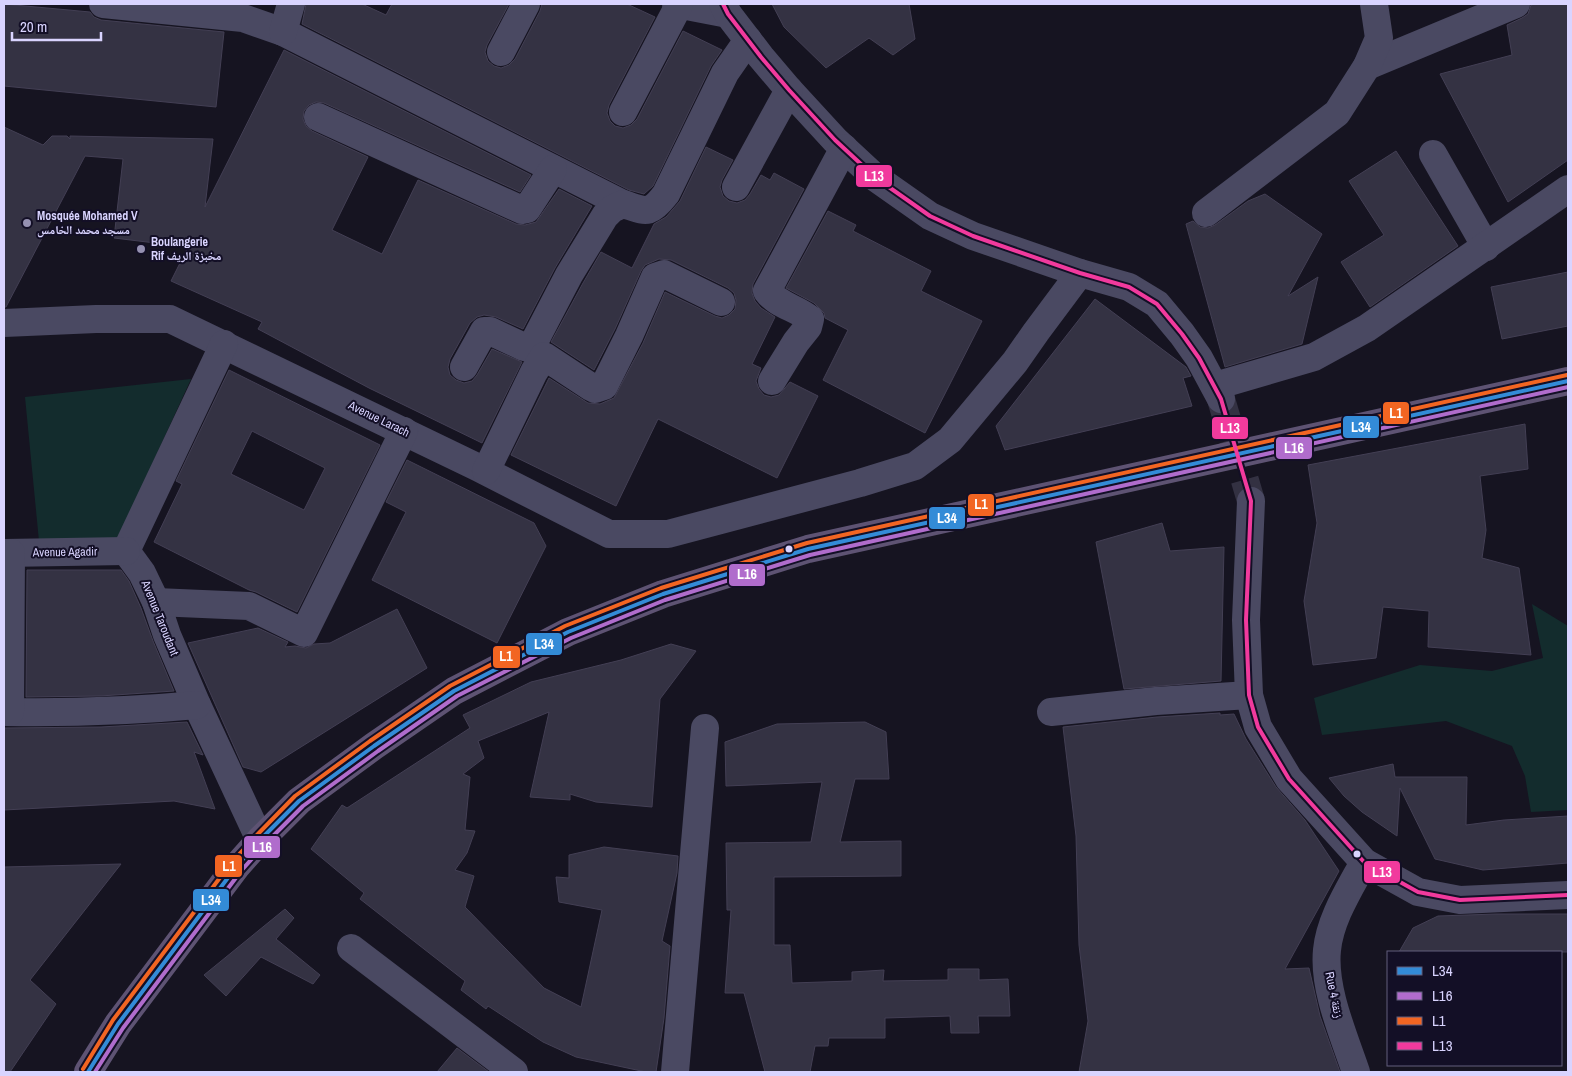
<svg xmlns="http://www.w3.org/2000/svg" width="1572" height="1076" viewBox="0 0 1572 1076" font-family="'Archivo Narrow','Noto Naskh Arabic',sans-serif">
<rect width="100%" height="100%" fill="#161421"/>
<g fill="#132c2d">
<polygon points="191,379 117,541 39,541 25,397"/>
<polygon points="1532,604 1568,626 1568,810 1531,812 1525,776 1512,746 1446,721 1322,735 1314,698 1420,665 1492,671 1543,658"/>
</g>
<g fill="#343243" stroke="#433f54" fill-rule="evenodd">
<polygon points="4,4 90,12 94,17 101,20 224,32 216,107 4,86"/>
<polygon points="306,4 362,4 386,15 392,4 509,4 487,45 485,52 488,61 494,66 501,68 509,65 515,59 540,11 542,4 627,4 655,17 609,105 607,113 610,121 615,126 623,128 631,125 637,119 683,31 722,50 711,66 653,186 644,194 629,190 302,24"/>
<polygon points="772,4 909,4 915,39 893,55 869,38 826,68 784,27"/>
<polygon points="1535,4 1568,4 1568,160 1508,202 1440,74 1512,55 1507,25 1522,18 1528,14 1531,5"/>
<polygon points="284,50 531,175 520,192 324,103 316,102 309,105 304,111 303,119 306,126 312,131 368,157 332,230 382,254 418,180 516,224 525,225 536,222 559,189 592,206 555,268 523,329 496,317 484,315 477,317 470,323 450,359 448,367 450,375 456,380 464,383 472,381 477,375 492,349 522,362 482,443 369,388 258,329 262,322 171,281 188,247 114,238 123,159 85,156 6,307 4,307 4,127 43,145 52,136 67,136 70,139 70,136 213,139 205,207"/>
<polygon points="706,147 733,160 722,180 720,187 723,196 729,201 737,203 745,200 750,194 761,175 770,180 774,173 804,189 753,284 752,293 755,301 761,308 775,317 752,364 761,368 756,381 759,389 764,395 771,397 779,395 790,382 818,396 777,478 658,419 616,506 511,455 549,378 588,403 600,404 614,398 643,343 665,292 715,316 722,318 729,315 735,309 736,300 734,293 728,288 671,260 659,259 645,265 641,271 615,329 594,370 551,342 583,283 601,252 632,268 654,224 666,217 680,201"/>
<polygon points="1396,151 1458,246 1370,307 1341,262 1384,235 1349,181"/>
<polygon points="1265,194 1322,234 1288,296 1318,277 1302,344 1225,367 1186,224 1193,221 1200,227 1208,228 1215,225 1248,201"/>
<polygon points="828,211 856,225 853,231 931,271 921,291 982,321 925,433 823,380 848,330 825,318 824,313 814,303 786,288"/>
<polygon points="1568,272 1568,326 1502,339 1491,287"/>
<polygon points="1095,299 1186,367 1191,376 1183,378 1192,406 1005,450 996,426"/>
<path d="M229,370l151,75 -83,167 -41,-20 -7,-2 -95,-48 28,-58 -6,-3zM252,431l73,37 -21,42 -73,-36z"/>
<polygon points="1525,424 1528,469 1480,476 1486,530 1482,558 1519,568 1531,655 1428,647 1429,611 1383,607 1376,658 1313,665 1304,601 1317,523 1308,465"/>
<polygon points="407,460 534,523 546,546 497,643 372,580 406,512 386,502"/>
<polygon points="1162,523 1170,551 1224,547 1221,681 1124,689 1096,542"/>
<polygon points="27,570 121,570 129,581 141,608 153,641 174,691 100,696 26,697"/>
<polygon points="397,609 427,668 261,772 243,767 188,643 258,628 288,642 285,647 295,646 306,648 314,644 330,643"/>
<polygon points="671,644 696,651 660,699 652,807 596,802 570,794 570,800 530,797 549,712 478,741 484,758 463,774 470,777 465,830 475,831 467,853 455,870 474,876 465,907 544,988 581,1007 602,910 559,902 556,877 569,878 569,855 604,847 678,856 677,873 662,941 670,946 664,1018 656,1072 646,1072 576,1057 543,1042 488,1006 486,1009 461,990 465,981 360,899 364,893 311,849 342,805 347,808 470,728 463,715 531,682 621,660"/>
<polygon points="1220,713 1220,715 1234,714 1246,739 1276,787 1305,820 1339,871 1285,969 1309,968 1320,1016 1340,1072 1079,1072 1088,1021 1079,945 1076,836 1063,727 1157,717"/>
<polygon points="187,722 203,755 194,752 215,809 174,801 4,810 4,728 101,727"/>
<polygon points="865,722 886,732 889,779 855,779 840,842 901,841 901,876 774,877 774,945 790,945 792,983 852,981 852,972 884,970 883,981 948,980 948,969 979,969 979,980 1008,979 1010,1016 978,1016 979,1033 951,1033 950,1016 885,1018 885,1038 829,1038 828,1046 815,1046 810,1072 765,1072 744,993 725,993 731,910 727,910 726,843 811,842 822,782 726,786 725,742 777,724"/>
<polygon points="1393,764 1395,777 1467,777 1466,825 1504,820 1568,816 1568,863 1483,870 1435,859 1400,788 1397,836 1362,812 1344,796 1329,778"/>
<polygon points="121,864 30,980 56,1004 10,1072 4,1072 4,867"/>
<polygon points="285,909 294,918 276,939 320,975 313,984 261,957 226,996 204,975"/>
<polygon points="1496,914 1568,914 1568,952 1399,952 1413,928 1438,916"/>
<polygon points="457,1048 489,1072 437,1072"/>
</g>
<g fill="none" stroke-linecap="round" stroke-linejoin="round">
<polyline stroke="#333142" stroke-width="28" stroke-dasharray="28 14" stroke-linecap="butt" points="1221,399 1251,501"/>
<g stroke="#4a4962" stroke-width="28">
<polyline points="103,4 243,18 283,32 623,204"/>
<polyline points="676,4 728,14"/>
<polyline points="723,4 728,14 761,57 789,90 835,140 876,178 930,216 973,236 1080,273 1129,287 1157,304 1182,334 1199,358 1221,399"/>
<polyline points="283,32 291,4"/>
<polyline points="501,52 526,4"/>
<polyline points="1367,66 1516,4"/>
<polyline points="623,112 679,5"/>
<polyline points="318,117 522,210 527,209 553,169"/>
<polyline points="1433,154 1486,247"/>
<polyline points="736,187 789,90"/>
<polyline points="1206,213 1337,113 1367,66 1379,38 1374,4"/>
<polyline points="4,323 96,319 170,319 477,467 609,534 668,534 860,483 915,466 950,440 1015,362 1036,332 1080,273"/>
<polyline points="224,344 126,551 142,573 156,602 167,635 197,705 260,840"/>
<path d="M464,367l20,-36h6l34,16 4,1 4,-2 37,-71 36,-59 7,-7 11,-5c23,7 26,12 43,-10l59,-121 23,-33"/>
<path d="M772,381l24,-39 12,-15 2,-8c-13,-11 -33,-14 -43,-28l77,-143"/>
<polyline points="1215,386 1314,357 1367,328 1568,189"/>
<polyline points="486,471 534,372 544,356 591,387 595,389 604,386 629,336 655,277 664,274 721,302"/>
<polyline points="1251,501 1246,620 1249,695 1258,727 1289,779 1364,862 1418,892 1460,900 1568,895"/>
<polyline points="4,553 126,551"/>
<polyline points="156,602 249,606 304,633 404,431"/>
<path d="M4,712c64,1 129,-1 193,-7"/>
<polyline points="10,712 11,553"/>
<polyline points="1051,712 1156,701 1249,695"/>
<polyline points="351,948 514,1072"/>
<polyline points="675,1072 705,728"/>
<path d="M1356,1072c-12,-36 -33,-83 -29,-122 3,-31 22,-60 37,-88"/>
</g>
<polyline stroke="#5e5373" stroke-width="28" points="88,1072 118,1024 236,867 260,840 299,801 374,746 454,691 568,632 663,594 808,549 1568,381"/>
<g stroke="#130f26" stroke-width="8">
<polyline id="bus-1" points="88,1072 118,1024 236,867 260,840 299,801 374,746 454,691 568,632 663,594 808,549 1568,381"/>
</g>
<g stroke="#130f26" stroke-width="8">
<polyline id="bus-2" points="95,1072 123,1028 241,871 265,844 303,806 378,751 457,696 571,638 665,600 810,555 1568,387"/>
</g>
<g stroke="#130f26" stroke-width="8">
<polyline id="bus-3" points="83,1069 113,1020 231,863 256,836 295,796 370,741 450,686 565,626 661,588 807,543 1567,375"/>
</g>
<g stroke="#130f26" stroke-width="8">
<polyline id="bus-4" points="723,4 728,14 761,57 789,90 835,140 876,178 930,216 973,236 1080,273 1129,287 1157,304 1182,334 1199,358 1221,399 1251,501 1246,620 1249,695 1258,727 1289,779 1364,862 1418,892 1460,900 1568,895"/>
</g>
<use href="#bus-1" stroke="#338bd7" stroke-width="4"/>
<use href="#bus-2" stroke="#b06ccc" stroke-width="4"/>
<use href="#bus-3" stroke="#f26522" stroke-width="4"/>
<use href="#bus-4" stroke="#f13a9d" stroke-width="4"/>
</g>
<g fill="#9591b1" stroke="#130f26" stroke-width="2">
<circle cx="27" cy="223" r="5"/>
<circle cx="141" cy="249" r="5"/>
</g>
<g fill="#d9d4ff" stroke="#130f26" stroke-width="2">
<circle cx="789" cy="549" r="4.5"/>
<circle cx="1357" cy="854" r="4.5"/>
</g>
<g text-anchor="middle" stroke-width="4" stroke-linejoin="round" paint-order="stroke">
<g font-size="12" font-weight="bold" fill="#d9d4ff" stroke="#130f26" text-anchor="start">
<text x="37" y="220">Mosquée Mohamed V<tspan x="37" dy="14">مسجد محمد الخامس</tspan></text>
<text x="151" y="246">Boulangerie<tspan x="151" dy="14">Rif مخبزة الريف</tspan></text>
</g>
<g font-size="12" fill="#d9d4ff" stroke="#130f26">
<text transform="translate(379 419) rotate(26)" y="4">Avenue Larach</text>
<text transform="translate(65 552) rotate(-1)" y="4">Avenue Agadir</text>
<text transform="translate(160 618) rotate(68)" y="4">Avenue Taroudant</text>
<text transform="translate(1334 995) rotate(78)" y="4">Rue 4 زنقة</text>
</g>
</g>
<g stroke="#130f26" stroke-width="2">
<rect x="855" y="164" width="38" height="24" rx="5" fill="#f13a9d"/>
<rect x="1382" y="401" width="28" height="24" rx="5" fill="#f26522"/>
<rect x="1342" y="415" width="38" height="24" rx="5" fill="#338bd7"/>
<rect x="1211" y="416" width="38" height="24" rx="5" fill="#f13a9d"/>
<rect x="1275" y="436" width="38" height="24" rx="5" fill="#b06ccc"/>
<rect x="967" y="493" width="28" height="24" rx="5" fill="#f26522"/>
<rect x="928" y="506" width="38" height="24" rx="5" fill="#338bd7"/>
<rect x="728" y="563" width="38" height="24" rx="5" fill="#b06ccc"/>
<rect x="525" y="632" width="38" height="24" rx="5" fill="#338bd7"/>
<rect x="492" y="645" width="29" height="24" rx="5" fill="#f26522"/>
<rect x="243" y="835" width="38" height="24" rx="5" fill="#b06ccc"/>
<rect x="214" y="854" width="29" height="24" rx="5" fill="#f26522"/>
<rect x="1363" y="860" width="38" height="24" rx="5" fill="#f13a9d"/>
<rect x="192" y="888" width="38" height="24" rx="5" fill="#338bd7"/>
</g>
<g font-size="14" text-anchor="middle" font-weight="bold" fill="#fff">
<text x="874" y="181">L13</text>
<text x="1396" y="418">L1</text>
<text x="1361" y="432">L34</text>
<text x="1230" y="433">L13</text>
<text x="1294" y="453">L16</text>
<text x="981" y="509">L1</text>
<text x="947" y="523">L34</text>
<text x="747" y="579">L16</text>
<text x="544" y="649">L34</text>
<text x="506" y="661">L1</text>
<text x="262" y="852">L16</text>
<text x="229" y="871">L1</text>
<text x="1382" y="877">L13</text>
<text x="211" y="905">L34</text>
</g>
<rect width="1572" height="1076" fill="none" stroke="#d9d4ff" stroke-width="10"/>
<rect x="1387" y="951" width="175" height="115" fill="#130f26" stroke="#625e7d"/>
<rect x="1397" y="967" width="25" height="8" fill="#338bd7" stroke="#625e7d"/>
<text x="1432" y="976" font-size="15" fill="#d9d4ff">L34</text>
<rect x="1397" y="992" width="25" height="8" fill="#b06ccc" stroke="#625e7d"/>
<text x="1432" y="1001" font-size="15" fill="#d9d4ff">L16</text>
<rect x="1397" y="1017" width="25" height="8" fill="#f26522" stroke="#625e7d"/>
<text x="1432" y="1026" font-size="15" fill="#d9d4ff">L1</text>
<rect x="1397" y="1042" width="25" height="8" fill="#f13a9d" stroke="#625e7d"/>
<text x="1432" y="1051" font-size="15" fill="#d9d4ff">L13</text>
<path d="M12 32v8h89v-8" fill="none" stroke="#d9d4ff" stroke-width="2.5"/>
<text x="20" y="32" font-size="15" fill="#d9d4ff" stroke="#130f26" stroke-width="4" paint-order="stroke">20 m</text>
</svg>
